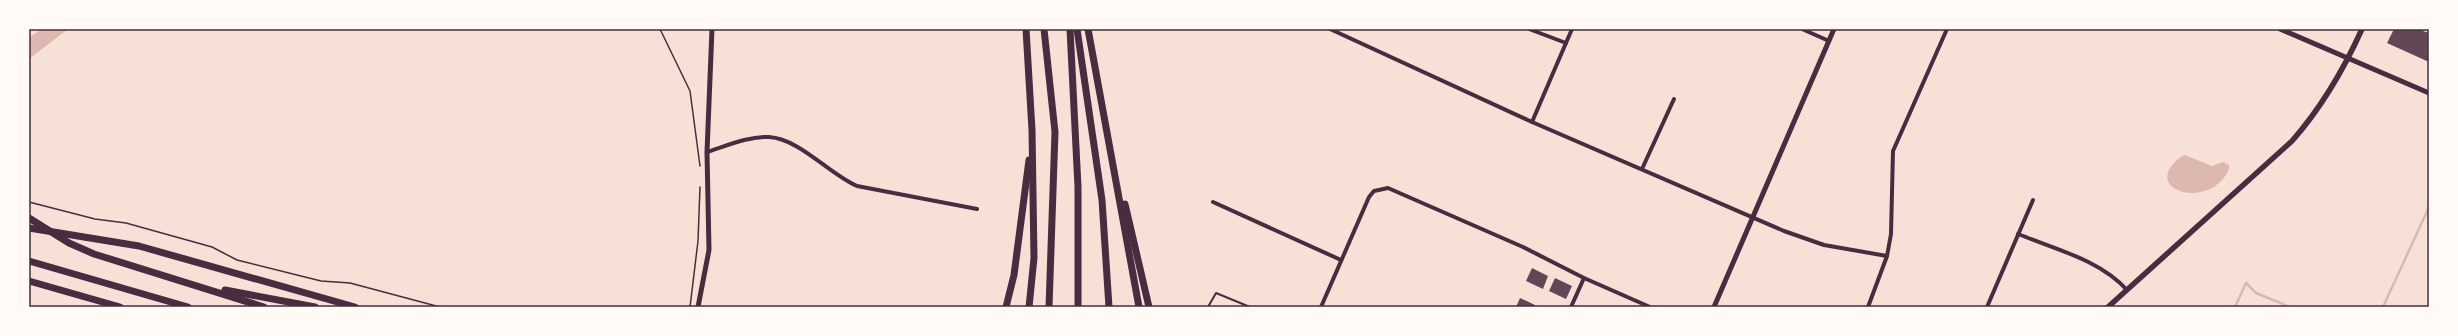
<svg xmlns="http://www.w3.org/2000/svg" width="2458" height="336" viewBox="0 0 2458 336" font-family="'PT Sans',sans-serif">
<rect width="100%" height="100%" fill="#f7e1d7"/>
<g fill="#dcb8b0">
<polygon points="43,29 68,29 29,59 29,37"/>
<path d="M2185,155l27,11 11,-4 6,3v4c-17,40 -81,24 -56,-5 4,-4 6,-7 12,-9z"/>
</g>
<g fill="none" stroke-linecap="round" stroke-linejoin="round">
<g stroke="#dcb8b0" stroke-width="2.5">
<polyline points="2235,307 2246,283 2256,293 2290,307"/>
<polyline points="2383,307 2429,207"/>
</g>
</g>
<g fill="#644757">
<polygon points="2394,29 2424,29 2423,31 2429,33 2429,62 2387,43"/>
<polygon points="1532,268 1548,276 1543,289 1526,281"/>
<polygon points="1555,278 1572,286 1566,299 1549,291"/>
<polygon points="1520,298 1535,305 1534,307 1516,307"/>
</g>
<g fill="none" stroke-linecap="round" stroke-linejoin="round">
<g stroke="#4a2c40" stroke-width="1.5">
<polyline points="660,29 690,91 700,166"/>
<polyline points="29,202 95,219 126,223 212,247 237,260 321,281 350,283 440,307"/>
<polyline points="690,307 698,241 700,187"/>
</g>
<polyline stroke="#4a2c40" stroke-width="2" points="1208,307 1216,293 1250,307"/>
<g stroke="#4a2c40" stroke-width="4">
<polyline points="1330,29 1532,122 1784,231 1824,245 1887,256"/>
<polyline points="1529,29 1566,43"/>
<polyline points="1802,29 1829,41"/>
<polyline points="1532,122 1572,29"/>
<path d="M707,152c19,-6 42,-16 62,-15 31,2 60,37 88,49l120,23"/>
<polyline points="1642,169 1674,99"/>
<polyline points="1213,202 1341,260"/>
<path d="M2018,234c37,15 82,26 109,56"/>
<polyline points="1321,307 1369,197 1374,191 1388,188 1523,247 1584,278 1650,307"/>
<polyline points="1571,307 1584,278"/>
<polyline points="1868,307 1887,256 1891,234 1893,151 1947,29"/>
<polyline points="1987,307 2033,200"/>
</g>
<g stroke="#4a2c40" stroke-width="5">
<polyline points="2280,29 2429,93"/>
<polyline points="698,307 709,250 707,152 712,29"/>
<polyline points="1714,307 1834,29"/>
</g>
<path stroke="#4a2c40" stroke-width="5.5" d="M2108,307l184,-166c30,-34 51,-70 70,-112"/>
<g stroke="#4a2c40" stroke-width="7">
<polyline points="1026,29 1032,130 1034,258 1029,307"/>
<polyline points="1044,29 1055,132 1049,307"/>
<polyline points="1070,29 1078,187 1078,307"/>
<polyline points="1077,29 1102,200 1109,307"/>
<polyline points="1088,29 1139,307"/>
<polyline points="1125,204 1149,307"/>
<polyline points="29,218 69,243 94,254 264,307"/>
<polyline points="29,228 139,246 355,307"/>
<polyline points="29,261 188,307"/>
<polyline points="29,281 120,307"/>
<polyline points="225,290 315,307"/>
<polyline points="1006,307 1014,275 1029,160"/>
</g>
</g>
<rect width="2458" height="336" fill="none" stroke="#fffaf5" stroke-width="60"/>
<rect x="30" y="30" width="2398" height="276" fill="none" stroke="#4a2c40" stroke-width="1.5"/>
</svg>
